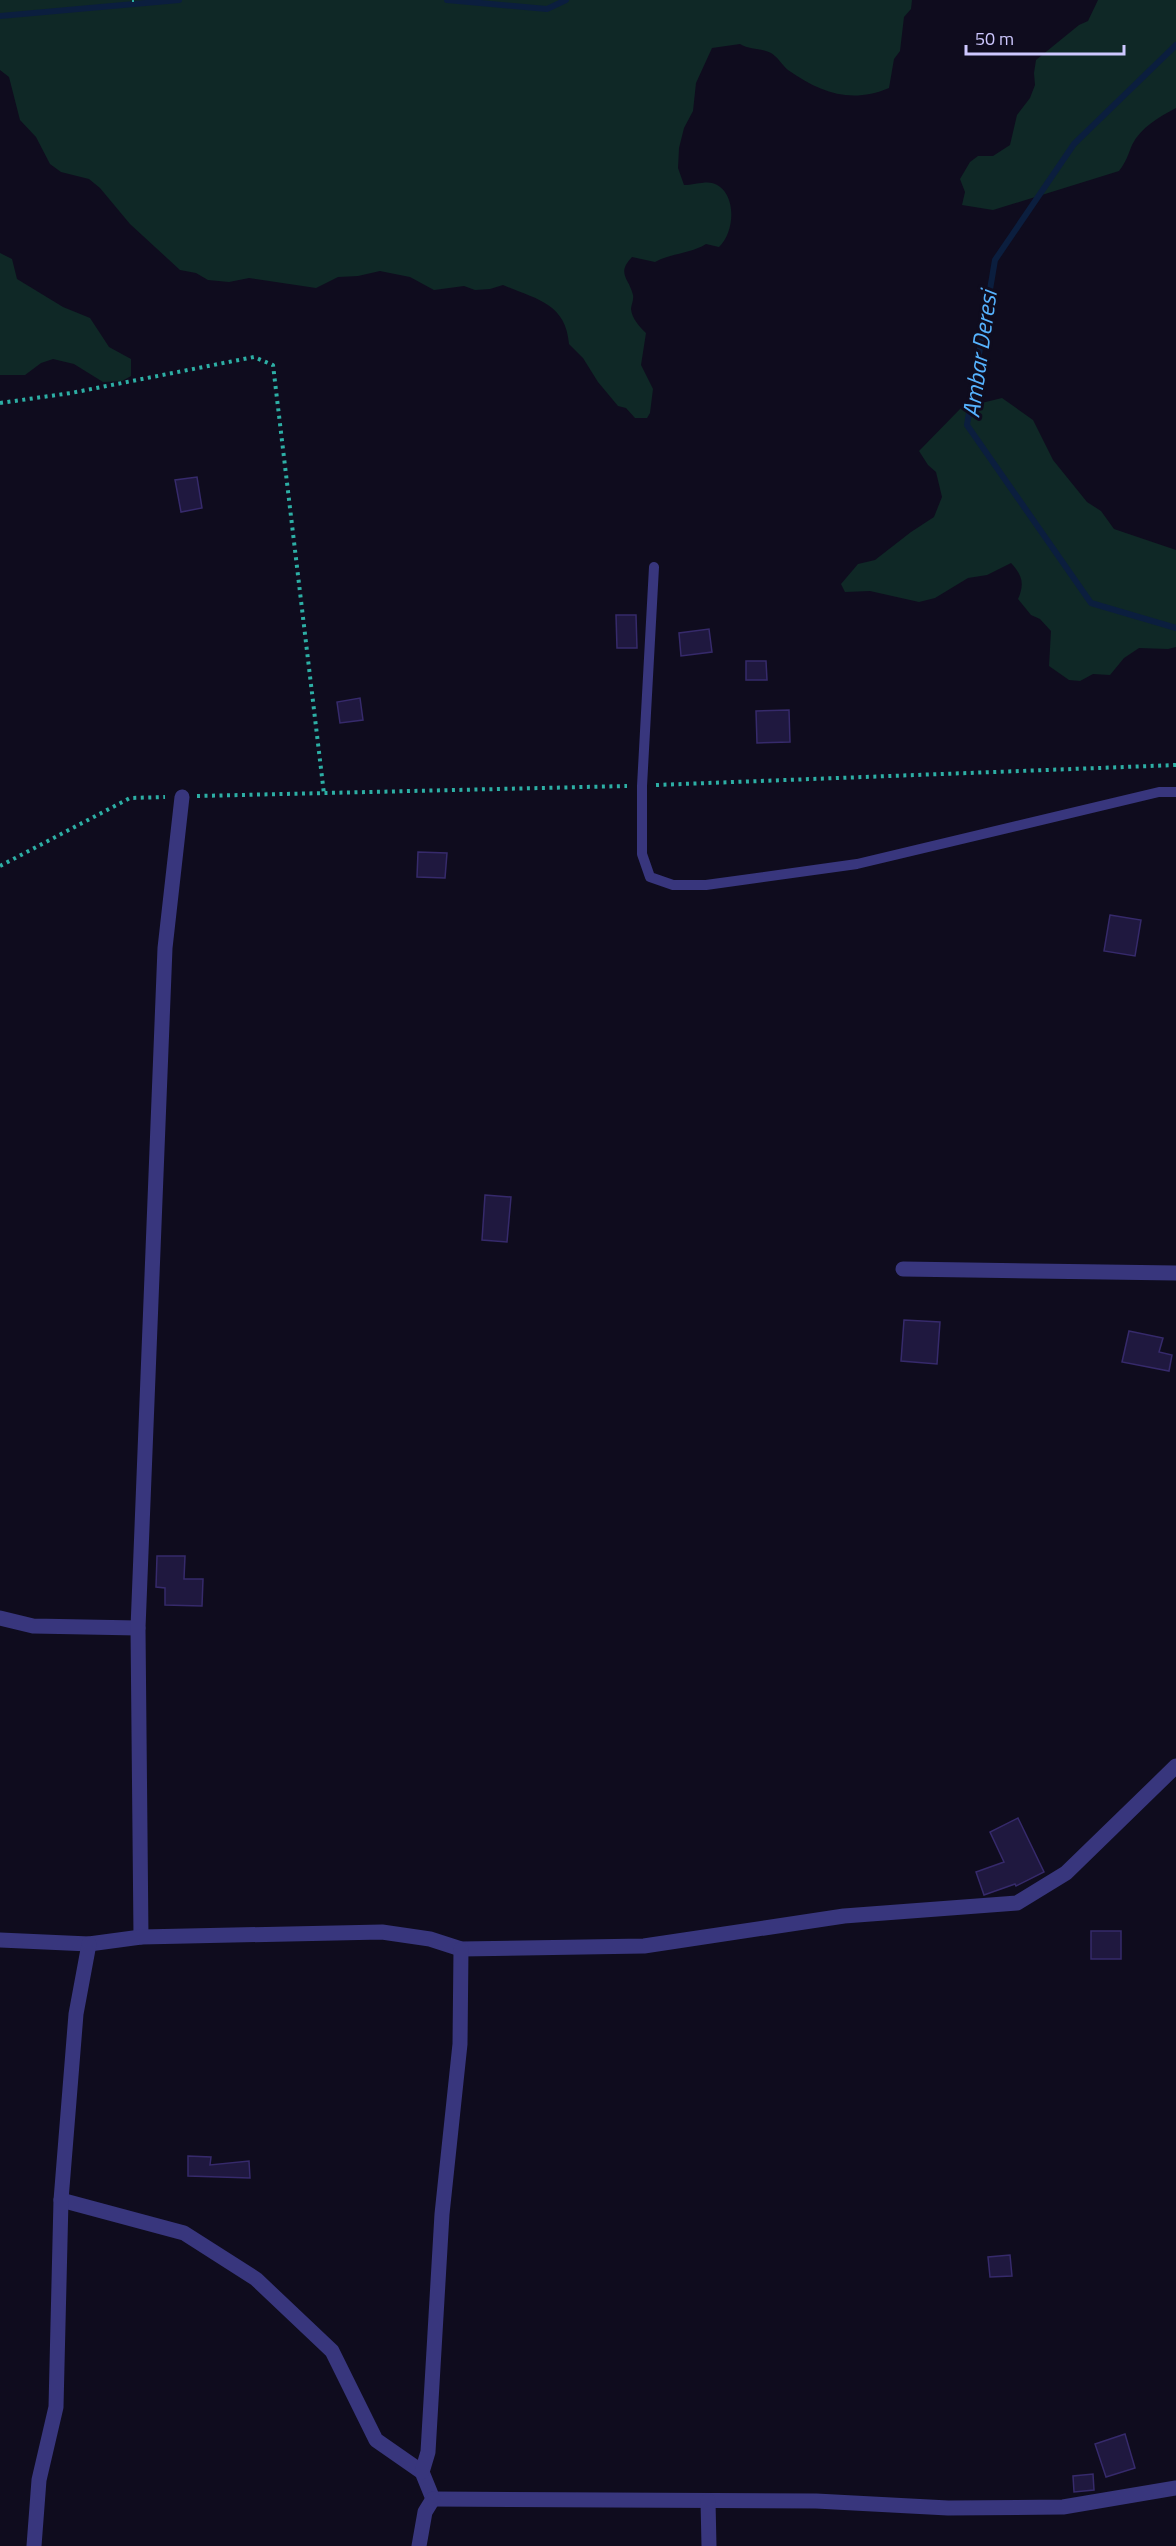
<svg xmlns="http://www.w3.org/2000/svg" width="1176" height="2546" viewBox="0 0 1176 2546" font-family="'Titillium Web',sans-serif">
<rect width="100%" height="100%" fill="#0f0c1e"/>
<g fill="#0f2826">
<path d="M0,0h912l-1,9 -7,8 -4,34 -6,8 -5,29c-38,16 -68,5 -101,-18 -6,-5 -10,-13 -17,-17 -9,-5 -21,-3 -31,-9l-28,4 -16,35 -3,28 -9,17 -5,20 -1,20 6,17c8,0 22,-4 28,-2 25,7 24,48 7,64l-13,-3c-16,10 -35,9 -51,18l-23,-5c-16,17 -3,21 1,38 1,5 -2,10 -2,14 1,10 9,18 15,24l-5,32 12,24 -3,24 -3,5h-12l-9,-10 -8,-2 -20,-24 -15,-24 -14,-14c-3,-41 -34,-45 -66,-59l-13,4 -15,1 -11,-4 -30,4 -24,-13 -30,-6 -22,5 -20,1 -22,11 -67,-10 -20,4 -21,-2 -12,-7 -16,-3 -50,-46 -30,-36 -11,-9 -28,-7 -11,-8 -14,-27 -16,-17 -11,-43 -9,-7z"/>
<path d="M1098,0h78v108c-17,9 -35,19 -44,37 -4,10 -6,17 -13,26l-126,39 -31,-5 3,-13 -5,-13 10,-17 8,-6h15l17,-11 7,-30 13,-17 5,-13 -1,-12 2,-13 43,-35 9,-4z"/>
<polygon points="0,253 12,259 17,279 63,307 90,318 109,347 131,359 131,376 122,381 103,382 74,364 53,359 41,363 25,375 0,375"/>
<path d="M1002,398l31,22 20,40 34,42 14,9 13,18 62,21v97l-8,2 -29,-1 -15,10 -14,17 -17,-1 -13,7 -11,-1 -20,-14 2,-35 -11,-12 -9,-4 -13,-16c7,-16 4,-24 -7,-36l-24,12 -19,3 -33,20 -16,4 -49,-11 -25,1 -4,-8 17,-20 17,-4 36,-28 23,-15 8,-20 -6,-25 -8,-7 -9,-14 42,-43z"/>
</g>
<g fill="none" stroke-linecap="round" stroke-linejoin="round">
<g stroke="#0b1e3e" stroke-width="6">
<polyline points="447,0 547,9 566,0"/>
<polyline points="0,16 179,0"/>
<polyline points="1176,45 1074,144 995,260 967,425 1091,603 1176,628"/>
</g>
</g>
<g fill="#1f183f" stroke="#362a6b" stroke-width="1.5">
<polygon points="197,477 202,508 181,512 175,480"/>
<polygon points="616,615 636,615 637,648 617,648"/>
<polygon points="709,629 712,652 681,656 679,633"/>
<polygon points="746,661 766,661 767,680 746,680"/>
<polygon points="360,698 363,720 340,723 337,702"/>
<polygon points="789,710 790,742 757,743 756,711"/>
<polygon points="418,852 447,853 445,878 417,877"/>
<polygon points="1110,915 1141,920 1135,956 1104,951"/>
<polygon points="485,1195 511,1197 507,1242 482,1240"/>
<polygon points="904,1320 940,1322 937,1364 901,1361"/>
<polygon points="1129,1331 1163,1338 1159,1352 1172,1355 1169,1371 1122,1362"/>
<polygon points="157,1556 185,1556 184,1579 203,1579 202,1606 165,1605 165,1588 156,1587"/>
<polygon points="1018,1818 1044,1872 1016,1886 1015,1884 984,1895 976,1872 1004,1862 990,1832"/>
<rect x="1091" y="1931" width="30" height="28"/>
<polygon points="188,2156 211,2157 210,2165 249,2161 250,2178 188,2176"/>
<polygon points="1010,2255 1012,2276 990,2277 988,2257"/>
<polygon points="1125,2434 1135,2468 1106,2477 1095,2444"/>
<polygon points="1093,2474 1094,2490 1074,2492 1073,2476"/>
</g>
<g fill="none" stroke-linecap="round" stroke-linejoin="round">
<g stroke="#2dafa5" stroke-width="4" stroke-dasharray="3 4.5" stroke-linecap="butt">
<polyline points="132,0 134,0"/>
<polyline points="0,403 71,393 254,357 273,365 324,794"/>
<polyline points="656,785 1176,765"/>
<polyline points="197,796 627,786"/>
<polyline points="0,866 130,798 165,797"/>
</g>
<polyline stroke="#38367d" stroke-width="10" points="654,567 642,786 642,854 650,877 673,885 706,885 857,864 1159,792 1176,792"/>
<g stroke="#38367d" stroke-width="15">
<polyline points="903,1269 1176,1273"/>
<polyline points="0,1618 33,1626 138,1628"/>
<polyline points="141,1937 138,1628 165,948 182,797"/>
<polyline points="0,1940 89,1944 141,1937 382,1932 430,1939 461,1949 644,1946 844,1916 1017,1903 1066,1873 1176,1766"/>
<polyline points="61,2200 184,2233 256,2279 332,2351 376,2440 422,2472 433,2499"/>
<polyline points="422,2472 428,2452 442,2214 460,2044 461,1949"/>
<polyline points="433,2499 816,2501 948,2508 1063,2507 1176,2488"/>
<polyline points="708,2501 709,2546"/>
<polyline points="34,2546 39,2480 56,2407 61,2200 76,2014 89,1944"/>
<polyline points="419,2546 425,2512 433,2499"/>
</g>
</g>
<g text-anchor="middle" stroke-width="6" stroke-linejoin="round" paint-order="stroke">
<g font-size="24" font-style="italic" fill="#56b3ff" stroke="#0f0c1e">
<text transform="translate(980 354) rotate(-82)" y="8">Ambar Deresi</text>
</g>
</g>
<path d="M966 45v9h158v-9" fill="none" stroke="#cec8ff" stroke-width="3"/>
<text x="975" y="45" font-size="18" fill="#cec8ff" stroke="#0f0c1e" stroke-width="4.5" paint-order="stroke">50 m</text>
</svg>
